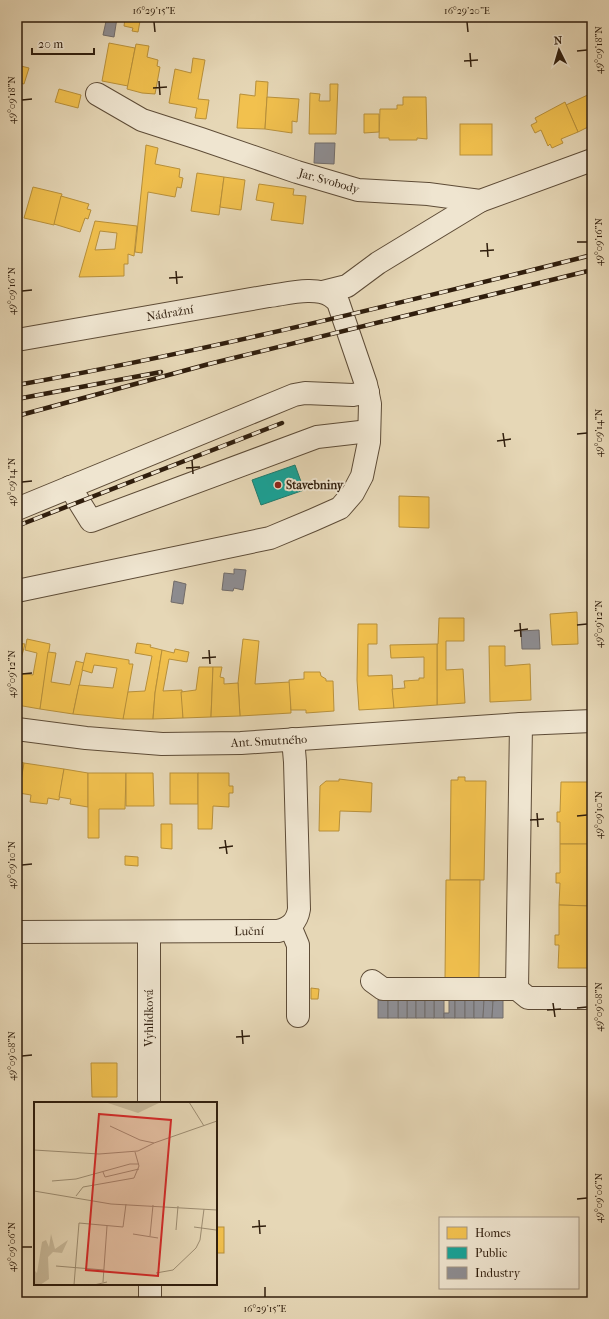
<svg xmlns="http://www.w3.org/2000/svg" width="609" height="1319" viewBox="0 0 609 1319" font-family="'IM FELL French Canon',serif">
<rect width="100%" height="100%" fill="#e6d7b6"/>
<filter id="stains"><feTurbulence type="fractalNoise" baseFrequency=".005" numOctaves="4"/><feColorMatrix values="0 0 0 0 .2 0 0 0 0 .09 0 0 0 0 .02 0 0 0 .5 -.17"/></filter>
<radialGradient id="worn" r=".72"><stop offset=".6" stop-color="#630" stop-opacity="0"/><stop offset="1" stop-color="#630" stop-opacity=".3"/></radialGradient>
<g fill="#f2c14e" stroke="#b8903a" fill-rule="evenodd">
<polygon points="125,19 140,21 138,32 132,31 133,28 124,26"/>
<polygon points="109,43 135,48 128,86 102,81"/>
<polygon points="136,44 149,46 147,57 158,60 157,66 160,67 155,94 142,93 127,89"/>
<polygon points="193,58 205,60 198,99 209,100 206,119 195,118 197,108 169,103 175,69 191,73"/>
<polygon points="17,65 29,68 24,84 17,82"/>
<polygon points="256,81 268,82 265,129 237,128 240,94 255,96"/>
<polygon points="330,84 338,84 336,134 309,134 310,93 320,94 319,101 330,101"/>
<polygon points="59,89 81,95 78,108 55,102"/>
<polygon points="592,93 592,128 590,129 588,127 578,132 566,105"/>
<polygon points="267,97 299,99 297,122 292,121 292,133 265,129"/>
<polygon points="403,97 426,97 427,139 417,138 417,140 389,140 389,138 379,138 380,109 397,109 397,105 403,105"/>
<polygon points="565,102 578,132 561,139 563,143 552,148 550,144 548,146 541,130 535,133 531,125 537,122 535,118"/>
<polygon points="364,114 379,114 379,132 364,133"/>
<rect x="460" y="124" width="32" height="31"/>
<polygon points="146,145 158,148 155,164 180,169 179,177 183,178 181,188 177,187 175,197 148,192 142,253 135,252"/>
<polygon points="197,173 224,177 219,215 191,211"/>
<polygon points="224,177 245,180 241,210 220,207"/>
<polygon points="259,184 294,189 293,195 306,196 303,224 271,220 274,203 256,200"/>
<polygon points="33,187 62,194 54,225 24,218"/>
<polygon points="61,196 89,204 87,209 91,210 88,219 85,218 80,232 54,224"/>
<path d="M95,221l42,5 -3,30 -6,-2v10h-4v12l-45,1zM100,231l17,2 -2,16 -20,1z"/>
<polygon points="399,496 429,497 429,528 399,527"/>
<polygon points="577,612 578,644 552,645 550,614"/>
<polygon points="439,618 464,618 464,641 446,641 446,670 463,669 465,703 437,705 437,644 438,644"/>
<polygon points="358,624 377,624 377,644 368,644 368,676 392,675 394,708 359,710 357,680"/>
<polygon points="27,639 50,644 40,709 17,705 17,682 19,673 33,675 37,653 25,650"/>
<polygon points="243,639 259,641 255,684 290,682 291,713 240,716 238,683"/>
<polygon points="17,643 25,644 21,659 17,658"/>
<polygon points="137,643 151,645 150,647 162,650 155,693 153,719 123,719 127,692 145,691 152,656 135,653"/>
<polygon points="437,644 437,705 394,708 392,689 405,688 404,681 419,680 419,678 424,678 424,657 391,658 390,645"/>
<polygon points="489,646 505,646 505,666 530,664 531,700 490,702"/>
<polygon points="175,649 189,652 187,662 169,659 163,691 182,690 183,718 153,719 155,693 162,650 174,653"/>
<polygon points="48,652 56,653 51,682 70,685 76,661 84,663 73,714 40,709"/>
<polygon points="86,653 129,660 129,664 133,664 123,719 73,714 79,685 113,688 117,668 94,665 92,673 82,670"/>
<polygon points="199,667 213,667 211,717 183,718 181,692 196,690"/>
<polygon points="213,667 222,667 220,677 224,678 224,684 238,683 240,716 211,717"/>
<polygon points="304,672 320,672 321,676 326,679 326,681 333,681 334,711 306,713 306,710 291,710 289,680 304,679"/>
<polygon points="17,761 24,763 19,793 17,793"/>
<polygon points="24,763 64,769 59,800 48,798 47,804 30,802 31,795 19,793"/>
<polygon points="64,769 88,773 88,807 70,804 71,799 59,797"/>
<polygon points="88,773 126,773 125,809 99,809 99,838 88,838"/>
<polygon points="126,773 153,773 154,806 126,806"/>
<rect x="170" y="773" width="28" height="31"/>
<polygon points="198,773 229,773 229,786 233,786 233,793 229,793 229,807 213,806 212,829 198,829"/>
<polygon points="458,777 465,777 465,781 486,781 484,880 450,880 451,780 458,780"/>
<polygon points="339,779 372,783 371,812 340,811 339,831 319,831 320,786 326,781 339,781"/>
<polygon points="561,782 592,782 592,844 560,844 560,822 557,822 557,812 560,812"/>
<polygon points="161,824 172,824 172,849 161,848"/>
<polygon points="560,844 592,844 591,906 559,905 560,883 556,883 556,873 560,873"/>
<polygon points="125,856 138,857 138,866 125,865"/>
<polygon points="446,880 480,880 479,979 445,978"/>
<polygon points="559,905 591,906 592,943 591,943 590,968 558,968 559,945 555,945 555,935 559,935"/>
<polygon points="311,988 319,989 318,999 311,999"/>
<polygon points="91,1063 117,1063 117,1097 92,1097"/>
<rect x="216" y="1227" width="8" height="26"/>
</g>
<polygon fill="#17a398" stroke="#1e7b6e" points="295,465 304,490 261,505 252,480"/>
<g fill="#8d8d92" stroke="#716c6a">
<polygon points="107,17 117,18 114,37 103,35"/>
<polygon points="315,143 335,143 334,164 314,163"/>
<polygon points="234,569 246,570 243,590 234,588 233,591 222,590 224,573 234,574"/>
<polygon points="174,581 186,584 183,604 171,602"/>
<polygon points="539,630 540,649 522,649 521,631"/>
<rect x="407" y="999" width="9" height="19"/>
<polygon points="407,999 407,1018 398,1018 398,1000"/>
<polygon points="416,999 425,1000 425,1018 416,1018"/>
<rect x="434" y="999" width="10" height="19"/>
<polygon points="434,999 434,1018 425,1018 425,1000"/>
<rect x="378" y="1000" width="10" height="18"/>
<rect x="388" y="1000" width="10" height="18"/>
<polygon points="449,1000 455,1000 455,1018 444,1018 444,1013 449,1013"/>
<rect x="455" y="1000" width="10" height="18"/>
<rect x="465" y="1000" width="9" height="18"/>
<polygon points="474,1000 484,1000 483,1018 474,1018"/>
<polygon points="484,1000 493,1001 492,1018 483,1018"/>
<polygon points="503,1000 503,1018 492,1018 493,1001"/>
</g>
<g fill="none" stroke-linecap="round" stroke-linejoin="round">
<g stroke="#5e4c37" stroke-width="24">
<g id="minor">
<polyline points="97,94 142,120 201,139 297,172 358,190 428,194 480,201 592,160"/>
<polyline points="323,292 347,286 378,263 480,201"/>
<path d="M17,340l252,-44c17,-2 47,-10 62,0 3,2 5,4 7,6l28,82 4,20 -1,38 -7,34 -9,17 -13,15 -27,12 -43,18 -253,53"/>
<polyline points="70,487 91,521 317,437 369,431"/>
<polyline points="17,509 294,395 305,393 353,395 368,392"/>
<polyline points="17,729 86,738 162,744 241,743 521,724 592,721"/>
<polyline points="290,926 298,945 298,1016"/>
<path d="M17,932l261,-1c12,-3 19,-9 21,-22l-4,-147 -2,-23"/>
<polyline points="149,932 149,1103"/>
<polyline points="372,981 383,989 517,989 528,998 585,998"/>
<polyline points="517,989 521,724"/>
<polyline points="150,1284 150,1302"/>
</g>
</g>
<use href="#minor" stroke="#efe5d0" stroke-width="22"/>
<g stroke="#301e0d" stroke-width="4.5">
<g id="rail">
<path d="M17,385c194,-35 384,-82 575,-130"/>
<polyline points="17,399 161,372"/>
<polyline points="17,416 209,364 592,270"/>
<polyline points="17,526 282,423"/>
</g>
</g>
<use href="#rail" stroke="#efe5d0" stroke-width="3" stroke-dasharray="9" stroke-linecap="butt"/>
</g>
<path fill="none" stroke="#301e0d" stroke-width="1.5" d="M154,22l1,10M467,22l1,10M577,51l10,-1M470,53l1,14M464,61l14,-1M159,81l1,14M153,88l14,-1M22,100l10,-1M577,242h10M487,243l1,14M480,251l14,-1M176,271l1,13M169,278l14,-1M22,291l10,-1M503,433l2,14M577,434l10,-1M497,441l14,-2M192,460l1,14M186,468l14,-1M22,482l10,-1M520,623l1,14M577,625l10,-1M514,631l14,-2M209,650l1,14M202,658l14,-1M22,674l10,-1M537,813l1,14M577,816l10,-1M530,820l14,-1M225,840l2,14M219,848l14,-2M22,865l10,-1M553,1003l2,14M577,1008l10,-1M547,1010l14,-1M242,1030l1,14M236,1037l14,-1M22,1056l10,-1M577,1199l10,-1M259,1220l1,14M252,1227l14,-1M22,1247h10M265,1287v10"/>
<circle fill="#8f2418" stroke="#efe5d0" stroke-width="1.5" cx="278" cy="485" r="4"/>
<g text-anchor="middle" stroke-width="4" stroke-linejoin="round" paint-order="stroke">
<g font-size="12" fill="#301e0d" stroke="#efe5d0">
<text transform="translate(329 181) rotate(16)" y="4">Jar. Svobody</text>
<text transform="translate(170 313) rotate(-10)" y="4">Nádražní</text>
<text transform="translate(269 741) rotate(-3)" y="4">Ant. Smutného</text>
<text transform="translate(249 931) rotate(-1)" y="4">Luční</text>
<text transform="translate(149 1018) rotate(-90)" y="4">Vyhlídková</text>
</g>
<g font-size="12" font-weight="bold" fill="#301e0d" stroke="#efe5d0" text-anchor="start">
<text x="286" y="489">Stavebniny</text>
</g>
</g>
<g transform="translate(34 1102)">
<rect width="183" height="183" fill="#e6d7b6"/>
<path d="M71,0h56l-23,11zM17,132l4,15 13,-9 -6,13 -9,-1 -5,5 1,22 -9,6h-6v-15l3,3 5,-31 4,-2 3,7z" fill="#c7b899"/>
<path fill="none" stroke="#9d8d72" stroke-width="1" d="M155,0l15,24M76,24l30,14 14,3 63,-22M0,48l65,4 39,-3 16,-8M69,70l2,5 34,-8M18,79l24,-2 54,-15h9M0,89l77,13 106,6M42,94l7,-9 51,-9 5,-12 -4,-14M160,125l22,3M142,128l2,-24M99,132l25,4M116,134l3,-31M22,164l48,4M122,171l17,-3 23,-22 4,-8 4,-31M69,180l4,-56M40,183l5,-62 44,4 3,-23M60,183l13,-3"/>
<path fill="#d62828" fill-opacity="0.15" stroke="#d62828" stroke-width="2" d="M65,12l72,6 -13,156 -72,-6z"/>
<rect width="183" height="183" fill="none" stroke="#301e0d" stroke-width="2"/>
</g>
<rect width="609" height="1319" fill="none" stroke="#e6d7b6" stroke-width="44"/>
<rect x="439" y="1217" width="140" height="72" fill="#efe5d0" stroke="#a39582"/>
<rect x="447" y="1227" width="20" height="12" fill="#f2c14e" stroke="#a39582"/>
<text x="475" y="1237" font-size="12" fill="#301e0d">Homes</text>
<rect x="447" y="1247" width="20" height="12" fill="#17a398" stroke="#a39582"/>
<text x="475" y="1257" font-size="12" fill="#301e0d">Public</text>
<rect x="447" y="1267" width="20" height="12" fill="#8d8d92" stroke="#a39582"/>
<text x="475" y="1277" font-size="12" fill="#301e0d">Industry</text>
<g transform="translate(559 50) rotate(355)" stroke="#efe5d0" stroke-width="3" paint-order="stroke">
<path d="M0-3L7 15L0 10L-7 15Z" fill="#301e0d"/>
<text y="-6" font-size="11" font-weight="bold" text-anchor="middle" fill="#301e0d">N</text>
</g>
<path d="M32 48v6h62v-6" fill="none" stroke="#301e0d" stroke-width="2"/>
<text x="38" y="48" font-size="12" fill="#301e0d" stroke="#efe5d0" stroke-width="3" paint-order="stroke">20 m</text>
<rect x="22" y="22" width="565" height="1275" fill="none" stroke="#301e0d" stroke-width="1.5"/>
<g font-size="10" text-anchor="middle" fill="#301e0d">
<text x="154" y="14">16°29'15"E</text>
<text x="467" y="14">16°29'20"E</text>
<text transform="translate(598 50) rotate(-90)" y="4">49°09'18"N</text>
<text transform="translate(11 100) rotate(-90)" y="4">49°09'18"N</text>
<text transform="translate(598 242) rotate(-90)" y="4">49°09'16"N</text>
<text transform="translate(11 291) rotate(-90)" y="4">49°09'16"N</text>
<text transform="translate(598 433) rotate(-90)" y="4">49°09'14"N</text>
<text transform="translate(11 482) rotate(-90)" y="4">49°09'14"N</text>
<text transform="translate(598 624) rotate(-90)" y="4">49°09'12"N</text>
<text transform="translate(11 674) rotate(-90)" y="4">49°09'12"N</text>
<text transform="translate(598 815) rotate(-90)" y="4">49°09'10"N</text>
<text transform="translate(11 865) rotate(-90)" y="4">49°09'10"N</text>
<text transform="translate(598 1007) rotate(-90)" y="4">49°09'08"N</text>
<text transform="translate(11 1056) rotate(-90)" y="4">49°09'08"N</text>
<text transform="translate(598 1198) rotate(-90)" y="4">49°09'06"N</text>
<text transform="translate(11 1247) rotate(-90)" y="4">49°09'06"N</text>
<text x="265" y="1312">16°29'15"E</text>
</g>
<rect width="100%" height="100%" filter="url(#stains)"/>
<rect width="100%" height="100%" fill="url(#worn)"/>
</svg>
